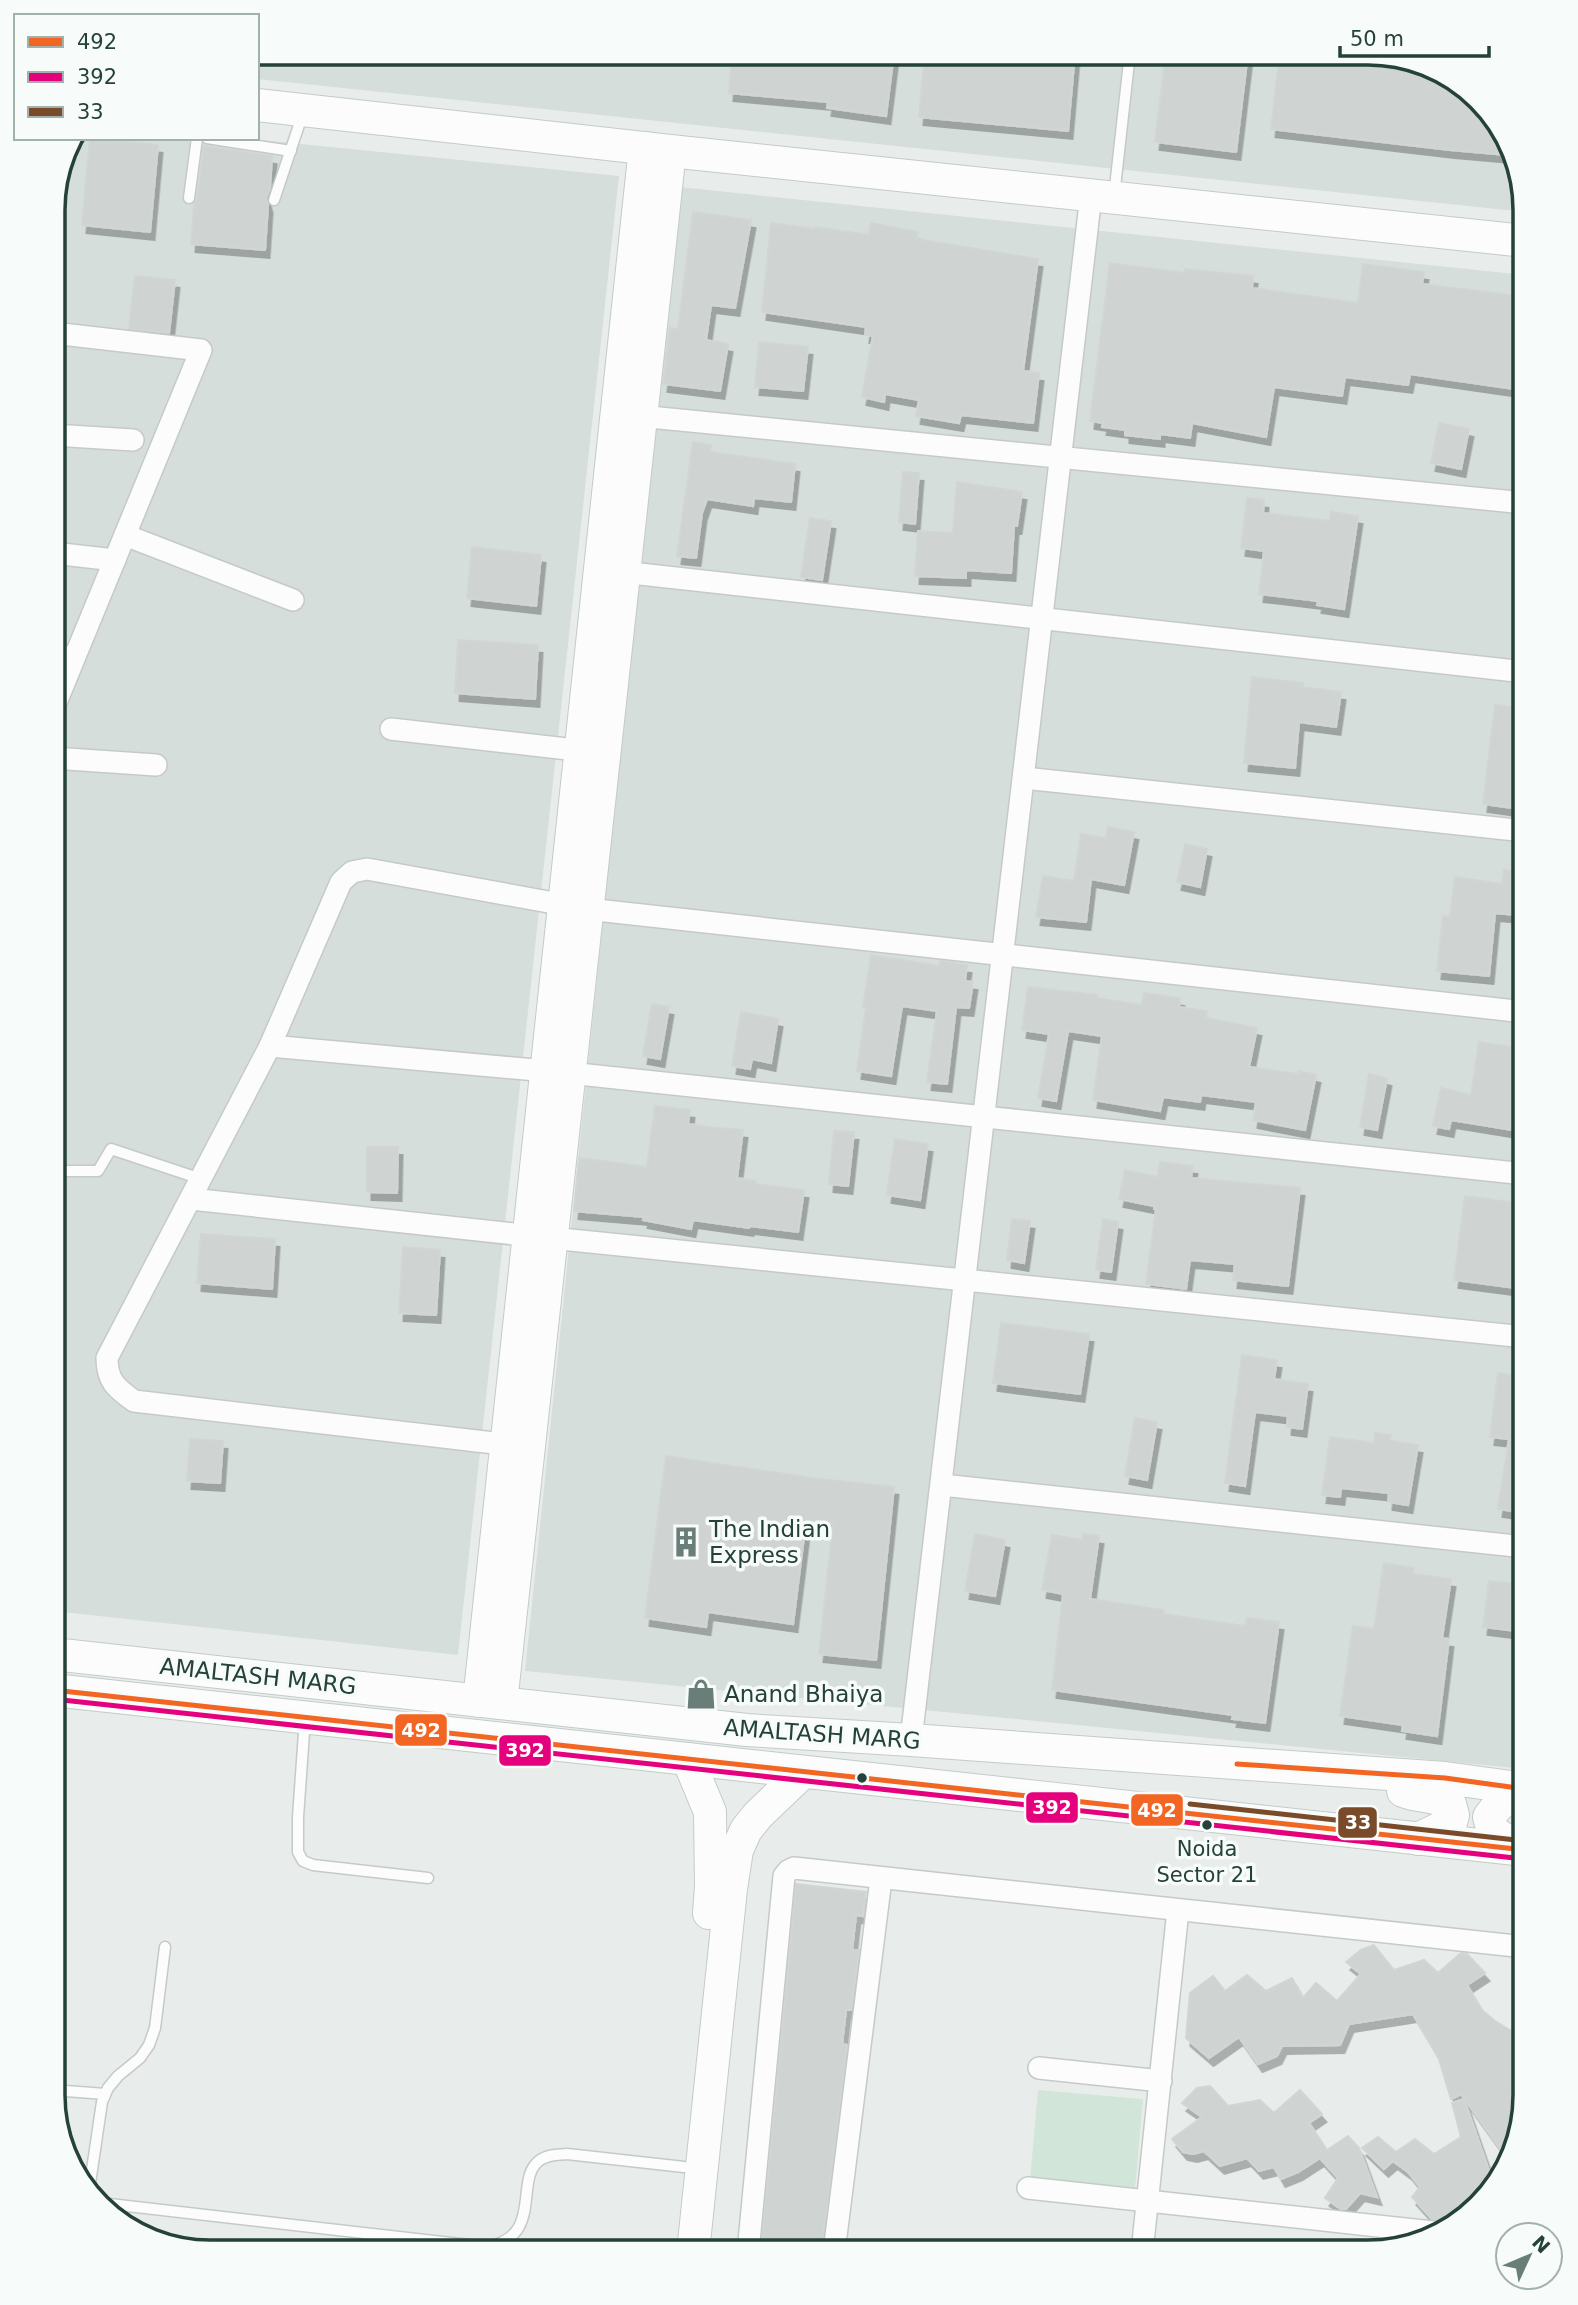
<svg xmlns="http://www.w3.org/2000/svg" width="1578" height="2305" viewBox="0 0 1578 2305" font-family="'DejaVu Sans',sans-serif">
<defs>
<filter id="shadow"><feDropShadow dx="4.5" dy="8" stdDeviation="0" flood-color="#0004"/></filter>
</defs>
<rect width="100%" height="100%" fill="#e8edeb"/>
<g fill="#d6dedb">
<polygon points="257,53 1378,53 1455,79 1505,131 1525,212 257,79"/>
<polygon points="72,138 242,138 619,176 458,1655 53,1611 53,200 65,149"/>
<polygon points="679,187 1525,275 1525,1769 525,1671"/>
</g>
<polygon fill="#d1e6d8" points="1038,2090 1143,2099 1135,2189 1030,2180"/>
<g fill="#cfd4d2" stroke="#d1d6d4" stroke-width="2" filter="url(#shadow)">
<polygon points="732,53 894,53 886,116 827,108 828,102 729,93"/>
<polygon points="925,53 1075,53 1068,131 919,117"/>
<polygon points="1166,53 1248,53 1236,152 1155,142"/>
<polygon points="1280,53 1378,53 1455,79 1505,131 1507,139 1506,155 1450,150 1271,129"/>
<polygon points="90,138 158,145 150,232 82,225"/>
<polygon points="204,146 272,156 270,188 266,198 268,205 265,250 191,244 194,204 197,199"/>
<polygon points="693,212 751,220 735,308 711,305 706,340 728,344 720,391 663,384 670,328 678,329"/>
<polygon points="771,223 814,229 815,227 869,235 871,223 918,232 916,239 1038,259 1023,371 1039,373 1033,423 961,415 959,423 916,416 919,400 885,394 884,402 862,397 873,336 865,335 866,327 762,312"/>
<polygon points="1110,263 1185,273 1185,269 1253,276 1252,288 1358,303 1363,264 1424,272 1422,284 1525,297 1515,389 1410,374 1408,385 1345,377 1342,396 1274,387 1266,437 1192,423 1190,438 1160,434 1160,439 1125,435 1125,430 1102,427 1103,423 1090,421"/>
<polygon points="135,276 175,280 169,333 129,329"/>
<polygon points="759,342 808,347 803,391 755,387"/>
<polygon points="1439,423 1469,429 1461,469 1431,463"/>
<polygon points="693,442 711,445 710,452 795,464 791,502 754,498 753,506 707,499 702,513 696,558 677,556"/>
<polygon points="903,472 919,473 915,524 899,522"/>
<polygon points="957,482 1022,492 1017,526 1014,526 1011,573 966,570 966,578 915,576 918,531 953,533"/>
<polygon points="1247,498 1264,500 1263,513 1330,521 1331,512 1358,516 1344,609 1317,605 1318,601 1259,594 1264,551 1241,548"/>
<polygon points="810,518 831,521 822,580 801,577"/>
<polygon points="472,547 541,555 536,606 467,598"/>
<polygon points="458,640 538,645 535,699 455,693"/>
<polygon points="1252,677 1303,683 1303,687 1341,692 1336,727 1299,722 1295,768 1244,763"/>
<polygon points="1495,705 1525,709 1525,729 1521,760 1525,760 1525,764 1520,809 1483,804"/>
<polygon points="1108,827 1134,832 1124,885 1091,879 1086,922 1036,917 1043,876 1074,881 1081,834 1106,838"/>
<polygon points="1185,844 1207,849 1200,887 1177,882"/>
<polygon points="1504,870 1524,872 1525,916 1495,913 1489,976 1437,971 1443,916 1450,917 1455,877 1502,884"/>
<polygon points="871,955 939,966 940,961 967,965 965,981 973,982 969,1008 956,1007 947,1084 927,1082 937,1011 902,1006 891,1076 857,1071 866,1007 863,1007"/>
<polygon points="1028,987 1097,995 1097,998 1142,1005 1144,993 1180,998 1179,1007 1207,1011 1206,1018 1257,1028 1249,1067 1298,1074 1299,1071 1316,1075 1305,1130 1253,1120 1256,1102 1201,1095 1200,1102 1163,1097 1160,1111 1093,1100 1102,1036 1068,1031 1056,1101 1038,1098 1049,1034 1022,1030"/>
<polygon points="652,1004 669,1007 660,1059 643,1056"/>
<polygon points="741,1012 778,1019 771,1063 752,1059 750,1069 732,1066"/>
<polygon points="1479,1042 1525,1049 1525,1132 1451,1120 1449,1129 1433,1126 1441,1088 1471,1095"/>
<polygon points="1369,1074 1387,1078 1377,1130 1360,1127"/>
<polygon points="655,1106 690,1110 688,1124 723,1129 724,1128 743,1130 737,1178 756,1181 756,1184 804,1190 798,1232 750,1226 749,1228 693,1220 691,1229 643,1220 644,1217 574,1211 579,1158 647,1167"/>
<polygon points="834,1131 854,1132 848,1186 829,1184"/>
<polygon points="895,1139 928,1144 920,1200 887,1195"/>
<polygon points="367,1147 398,1147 397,1193 367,1192"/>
<polygon points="1160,1162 1193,1166 1191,1178 1300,1188 1288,1286 1233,1280 1235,1264 1190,1260 1186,1289 1146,1284 1156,1209 1154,1209 1154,1206 1119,1199 1125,1170 1158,1177"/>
<polygon points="1465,1196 1525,1204 1515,1288 1454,1280"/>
<polygon points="1012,1219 1030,1221 1024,1263 1007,1260"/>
<polygon points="1103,1219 1118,1222 1111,1272 1096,1270"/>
<polygon points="201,1234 275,1239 272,1289 197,1283"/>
<polygon points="403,1247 440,1250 436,1315 399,1313"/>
<polygon points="1001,1323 1089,1334 1080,1394 993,1383"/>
<polygon points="1242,1355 1277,1360 1274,1379 1308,1384 1302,1429 1287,1427 1288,1416 1255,1412 1245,1486 1225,1483"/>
<polygon points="1498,1373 1525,1377 1525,1513 1498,1509 1509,1439 1490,1437"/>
<polygon points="1135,1418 1157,1422 1147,1480 1125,1476"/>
<polygon points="1375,1433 1391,1435 1390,1441 1418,1445 1408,1505 1388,1502 1389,1493 1341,1488 1340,1497 1322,1495 1330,1437 1374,1443"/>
<polygon points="190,1439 223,1441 220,1483 187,1481"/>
<polygon points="666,1456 812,1478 894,1487 876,1660 819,1654 833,1524 806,1521 793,1624 708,1612 706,1627 645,1618"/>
<polygon points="975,1534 1005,1540 995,1596 965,1591"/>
<polygon points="1083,1534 1099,1536 1090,1599 1163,1610 1163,1614 1245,1626 1247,1618 1279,1622 1265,1723 1232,1719 1233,1715 1052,1690 1063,1594 1042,1590 1052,1535 1083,1540"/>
<polygon points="1384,1563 1414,1568 1413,1574 1451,1579 1442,1638 1449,1639 1437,1736 1402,1731 1403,1725 1340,1716 1353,1626 1374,1629"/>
<polygon points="1489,1581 1525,1585 1525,1632 1483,1627"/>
<polygon points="796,1884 866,1892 863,1916 856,1915 852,1950 859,1950 851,2010 846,2010 842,2044 847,2045 821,2252 761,2250"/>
<polygon points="1374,1945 1394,1970 1424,1960 1438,1973 1461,1953 1467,1954 1485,1973 1467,1985 1482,2010 1495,2021 1513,2032 1525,2023 1525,2096 1508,2159 1461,2094 1451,2099 1438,2056 1413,2014 1349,2024 1340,2045 1282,2046 1277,2056 1258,2064 1239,2037 1209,2058 1186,2038 1190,1993 1213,1976 1225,1991 1247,1975 1266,1991 1292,1978 1303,1998 1316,1983 1337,2001 1361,1974 1346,1962 1361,1950"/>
<polygon points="1210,2086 1228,2106 1260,2100 1274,2113 1300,2090 1322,2114 1309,2123 1327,2150 1348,2136 1359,2148 1377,2197 1360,2193 1346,2209 1341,2209 1325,2198 1338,2178 1320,2158 1298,2172 1281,2179 1274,2167 1259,2171 1247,2158 1220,2166 1204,2151 1193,2154 1183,2152 1172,2139 1202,2117 1182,2103 1197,2088"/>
<polygon points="1464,2099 1494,2185 1470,2208 1462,2209 1445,2221 1432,2219 1412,2197 1420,2187 1408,2172 1393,2161 1384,2169 1362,2148 1378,2137 1396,2152 1415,2139 1434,2154 1461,2137 1452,2103"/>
</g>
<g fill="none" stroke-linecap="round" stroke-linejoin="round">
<g stroke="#c5cac8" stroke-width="13">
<g id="lane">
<polyline points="207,138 291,151"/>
<polyline points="1114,196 1130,53"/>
<polyline points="189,198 197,138"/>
<polyline points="274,200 303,113"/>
<polyline points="53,1171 98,1171 111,1149 201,1179"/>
<polyline points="305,1719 298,1817 298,1852 303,1861 313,1865 428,1878"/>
<polyline points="53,2090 105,2094"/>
<polyline points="89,2190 102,2102 108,2088 118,2076 140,2058 149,2045 155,2028 165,1947"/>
<path d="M101,2203l386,44c58,-11 26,-68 53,-87 9,-6 18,-5 27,-6l117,13"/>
</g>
</g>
<g stroke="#c5cac8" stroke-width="24">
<g id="street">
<polyline points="629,415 1525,503"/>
<polyline points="53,435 133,440"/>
<polyline points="125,535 293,600"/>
<polyline points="53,553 115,560"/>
<polyline points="613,571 1525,672"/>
<polyline points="53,655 74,658"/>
<polyline points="53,710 201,350 53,333"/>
<polyline points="391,729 594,752"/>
<polyline points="53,758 156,765"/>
<polyline points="1024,778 1525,831"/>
<polyline points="270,1046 569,1073 1525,1174"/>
<polyline points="191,1199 551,1238 1525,1337"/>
<path d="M520,1446l-386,-45c-18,-13 -27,-20 -27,-43l163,-312 71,-164 11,-10 15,-3 220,40 938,103"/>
<polyline points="942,1485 1525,1547"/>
<polyline points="911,1740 1091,195"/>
<polyline points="1039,2068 1161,2081"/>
<polyline points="1028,2188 1442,2233"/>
<polyline points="748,2252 784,1876 788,1871 794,1868 1525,1947"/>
<polyline points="834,2252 881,1879"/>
<polyline points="1142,2252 1178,1910"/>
</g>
</g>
<g stroke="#c3cbc8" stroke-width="34">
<g id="secondary">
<polyline points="257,105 670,151 1525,241"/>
<polyline points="53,1654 747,1730 911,1740 1445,1778 1525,1789"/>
<polyline points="53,1690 1525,1850"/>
<polyline points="479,1701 645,148"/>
<polyline points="501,1703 670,151"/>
<polyline points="688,1759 710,1812 711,1887 709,1913"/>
<path d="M1403,1791c17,7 30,3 47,13l3,11 -2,8 -33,16"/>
<path d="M1521,1849l-28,-17 -4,-15c10,-14 19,-21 34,-28"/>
<polyline points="693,2252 731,1889 737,1850 746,1830 758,1815 802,1773"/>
</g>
</g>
<use href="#lane" stroke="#fcfcfc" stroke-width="10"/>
<use href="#street" stroke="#fcfcfc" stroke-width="21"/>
<use href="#secondary" stroke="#fcfcfc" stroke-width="32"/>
<g stroke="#f7fbf9" stroke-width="10">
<g id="bus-1">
<polyline points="53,1690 1525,1850"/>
<polyline points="1237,1764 1445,1778 1525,1789"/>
</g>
</g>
<g stroke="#f7fbf9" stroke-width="10">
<polyline id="bus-2" points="53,1699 1524,1859"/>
</g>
<g stroke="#f7fbf9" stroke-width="10">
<polyline id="bus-3" points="1190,1804 1525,1841"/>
</g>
<use href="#bus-1" stroke="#f26522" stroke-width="5"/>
<use href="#bus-2" stroke="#e5007d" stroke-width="5"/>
<use href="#bus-3" stroke="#7a4b2a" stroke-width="5"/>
</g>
<defs>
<g id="building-bare" transform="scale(2.415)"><path d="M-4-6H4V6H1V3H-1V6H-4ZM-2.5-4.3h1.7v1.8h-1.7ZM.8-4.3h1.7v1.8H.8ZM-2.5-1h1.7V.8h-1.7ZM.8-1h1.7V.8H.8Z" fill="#697e78" stroke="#f7fbf9" stroke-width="2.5" paint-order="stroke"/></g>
<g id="shop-bare" transform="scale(2.415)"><path d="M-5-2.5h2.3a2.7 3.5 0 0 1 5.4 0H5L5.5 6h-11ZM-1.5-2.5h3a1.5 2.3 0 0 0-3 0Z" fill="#697e78" stroke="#f7fbf9" stroke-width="2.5" paint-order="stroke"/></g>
</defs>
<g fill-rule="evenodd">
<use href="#building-bare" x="686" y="1542"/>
<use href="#shop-bare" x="701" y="1694"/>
</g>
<g fill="#24423a" stroke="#f7fbf9" stroke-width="2.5">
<circle cx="862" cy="1778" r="6"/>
<circle cx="1207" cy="1825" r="6"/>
</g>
<g text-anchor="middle" stroke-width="7" stroke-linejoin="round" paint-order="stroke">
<g font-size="21" fill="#24423a" stroke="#f7fbf9">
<text x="1207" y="1856">Noida<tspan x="1207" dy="26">Sector 21</tspan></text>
</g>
<g font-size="23" fill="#24423a" stroke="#f7fbf9" text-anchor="start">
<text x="709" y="1537">The Indian<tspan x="709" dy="26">Express</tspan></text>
<text x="724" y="1702">Anand Bhaiya</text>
</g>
<g font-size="23" fill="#24423a" stroke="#f7fbf9">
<text transform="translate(258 1676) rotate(6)" y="8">AMALTASH MARG</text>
<text transform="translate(822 1734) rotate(4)" y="8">AMALTASH MARG</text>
</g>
</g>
<path d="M0 0H1578V2305H0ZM210 65H1368A145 145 0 0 1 1513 210V2095A145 145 0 0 1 1368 2240H210A145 145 0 0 1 65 2095V210A145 145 0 0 1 210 65Z" fill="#f7fbf9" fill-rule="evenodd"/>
<path fill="none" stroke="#24423a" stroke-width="3.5" d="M210 65H1368A145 145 0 0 1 1513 210V2095A145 145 0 0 1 1368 2240H210A145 145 0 0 1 65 2095V210A145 145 0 0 1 210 65Z"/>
<g stroke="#f7fbf9" stroke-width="2.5">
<rect x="394" y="1713" width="54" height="34" rx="7" fill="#f26522"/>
<rect x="498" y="1734" width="54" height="33" rx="7" fill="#e5007d"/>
<rect x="1025" y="1791" width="54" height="33" rx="7" fill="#e5007d"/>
<rect x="1130" y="1793" width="54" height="34" rx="7" fill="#f26522"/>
<rect x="1337" y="1806" width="41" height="33" rx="7" fill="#7a4b2a"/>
</g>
<g font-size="19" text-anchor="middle" font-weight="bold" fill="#fff">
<text x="421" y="1737">492</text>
<text x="525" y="1757">392</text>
<text x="1052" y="1814">392</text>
<text x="1157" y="1817">492</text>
<text x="1358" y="1829">33</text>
</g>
<rect x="14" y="14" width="245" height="126" fill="#f7fbf9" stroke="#a3b1ad" stroke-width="2"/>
<rect x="28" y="37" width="35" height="10" fill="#f26522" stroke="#a3b1ad" stroke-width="2"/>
<text x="77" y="49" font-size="21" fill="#24423a">492</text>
<rect x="28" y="72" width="35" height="10" fill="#e5007d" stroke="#a3b1ad" stroke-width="2"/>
<text x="77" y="84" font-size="21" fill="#24423a">392</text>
<rect x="28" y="107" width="35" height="10" fill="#7a4b2a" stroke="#a3b1ad" stroke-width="2"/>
<text x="77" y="119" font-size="21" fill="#24423a">33</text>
<g transform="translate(1529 2256) rotate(46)"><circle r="33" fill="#f7fbf9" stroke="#a3b1ad" stroke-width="2"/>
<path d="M0-5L12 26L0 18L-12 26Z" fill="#697e78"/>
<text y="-10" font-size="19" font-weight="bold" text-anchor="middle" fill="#24423a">N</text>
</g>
<path d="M1340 46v10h149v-10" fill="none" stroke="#24423a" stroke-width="3.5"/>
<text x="1350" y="46" font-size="21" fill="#24423a" stroke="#f7fbf9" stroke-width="5" paint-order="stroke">50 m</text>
</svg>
